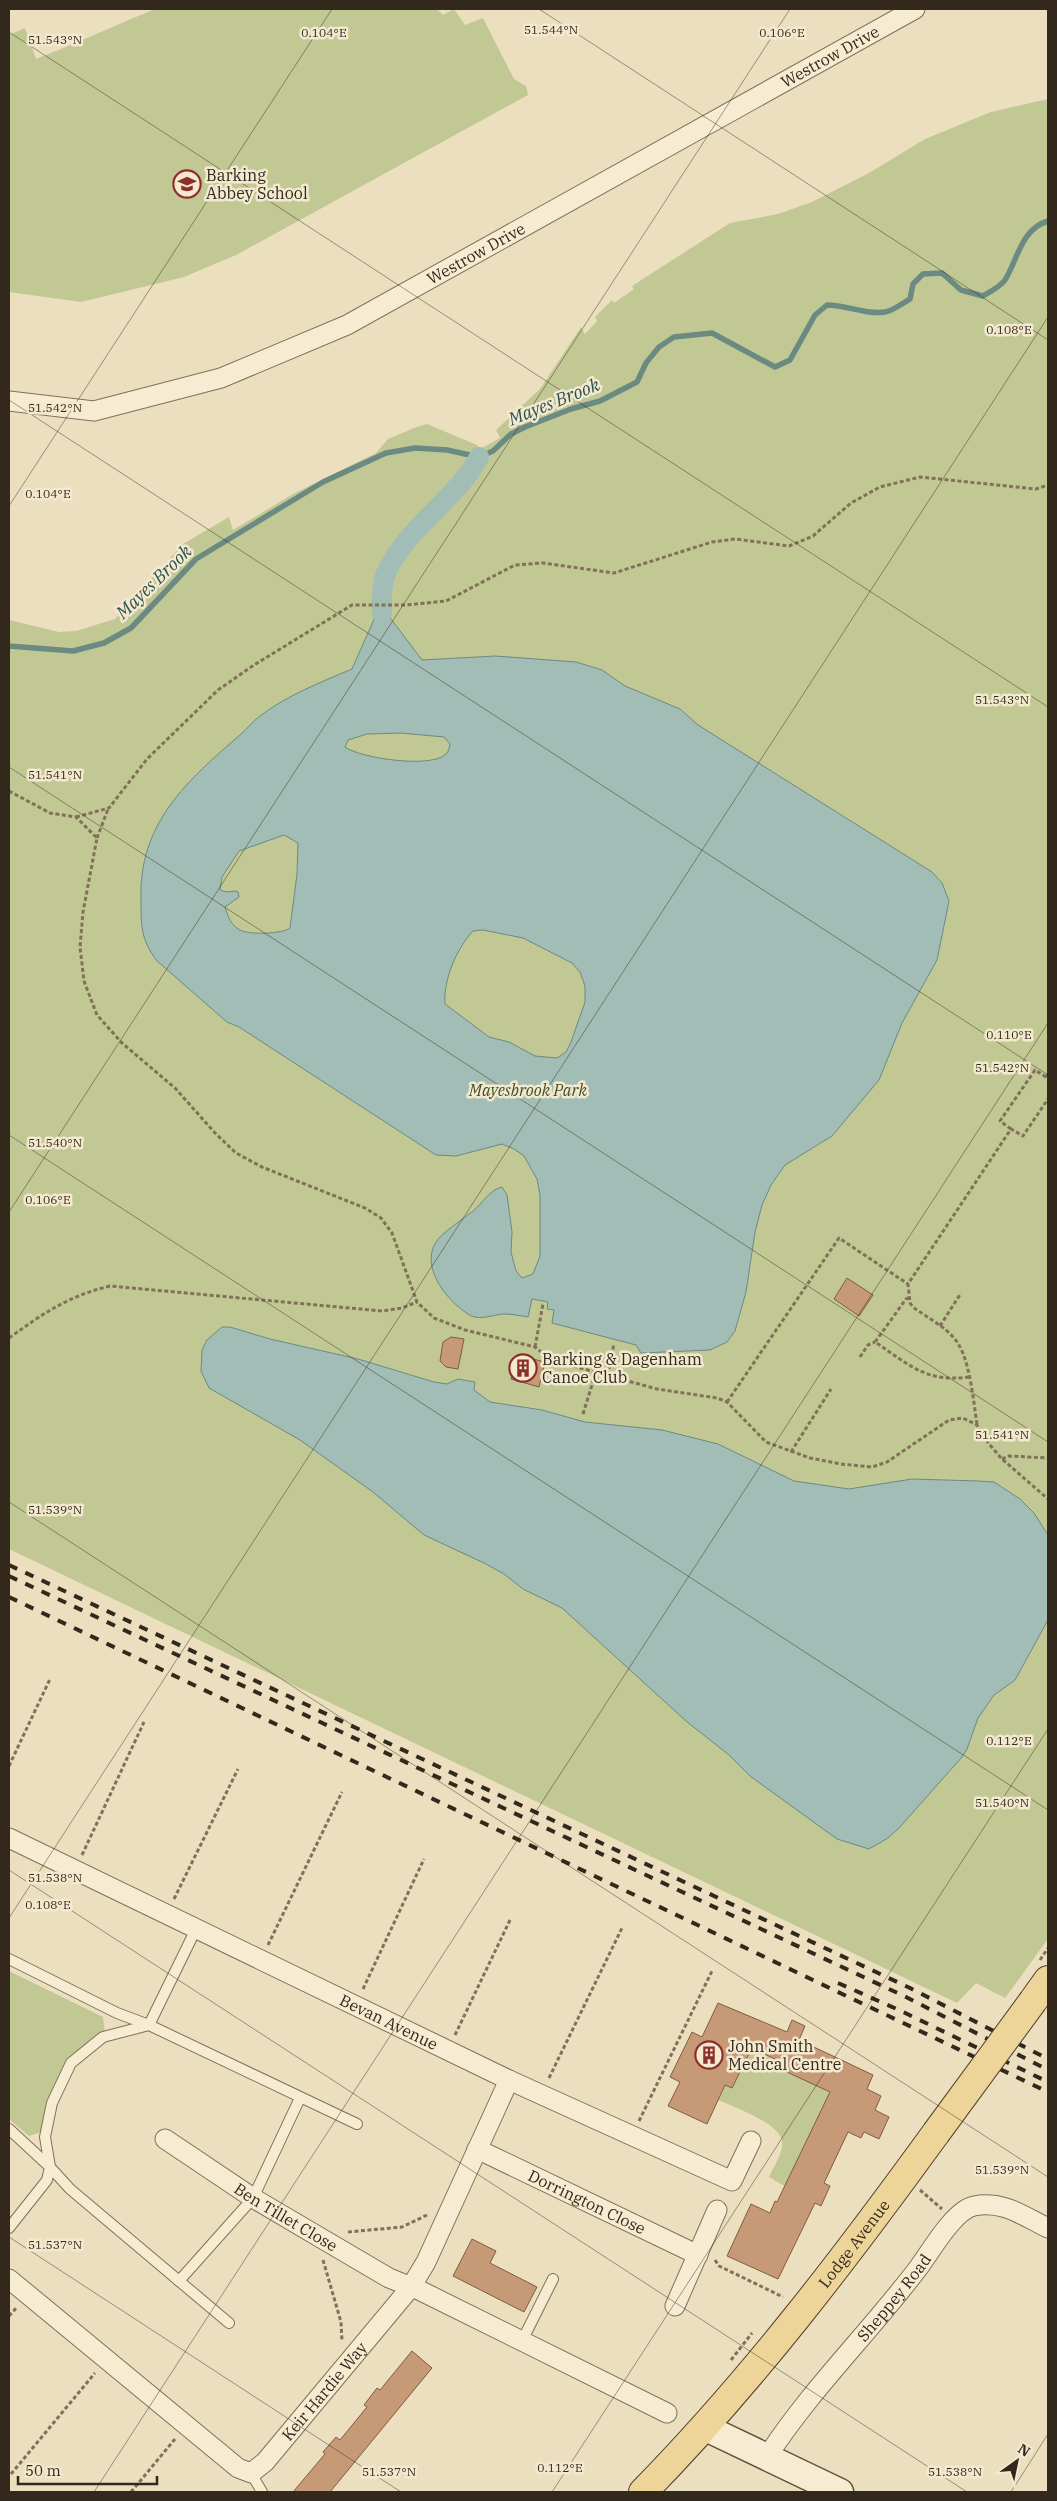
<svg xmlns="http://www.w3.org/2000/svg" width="1057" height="2501" viewBox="0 0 1057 2501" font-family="'IBM Plex Serif',serif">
<rect width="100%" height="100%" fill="#ebdfbf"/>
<g fill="#c1c894">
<path d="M155,9h282l6,6 11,-6 11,16 18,-7 31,61 12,7 2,9 -292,160 -52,22 -103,25 -72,-10v-257l16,-7 11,31c41,-16 80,-34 119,-50z"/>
<polygon points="1048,99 1048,1939 1005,1998 976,1983 957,2003 9,1549 9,620 59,632 76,631 115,619 183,544 229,517 233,530 293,494 376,453 388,439 414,428 427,424 477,445 480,449 500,438 496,430 540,389 581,327 585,334 597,321 595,317 612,300 614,303 634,289 632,286 730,223 778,214 812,202 869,173 925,139 991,112"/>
<polygon points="9,1971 103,2017 105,2034 70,2060 58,2078 44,2113 45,2123 41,2132 29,2136 9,2119"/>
<path d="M746,2046l31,14 -3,6 56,26 -44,95 -17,-10c4,-9 15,-25 13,-36 -3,-18 -48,-34 -64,-41l7,-15 7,3 9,-17z"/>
</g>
<g fill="#a2bdb5" stroke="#6a8a82" fill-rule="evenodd">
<path d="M382,613l6,2 34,45 73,-4 81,6 26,8 23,16 55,23 18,16 234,147 10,11 7,18 -12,59 -35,63 -23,57 -47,56 -47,29 -14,20 -9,20 -7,27 -9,60 -11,39 -8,11 -17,8 -69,3 -5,-8 -84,-22 2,-13 -7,-1 1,-7 -16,-3 -4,18c-7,-1 -15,-3 -23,-3 -12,0 -25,8 -37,0 -22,-14 -52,-51 -28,-77 10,-10 22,-17 33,-26 10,-8 16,-21 29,-24l5,8 5,37 -1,20 5,19 6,7 11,-4 7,-18v-61l-3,-16 -13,-23 -10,-7 -12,-5 -46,12 -20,-1 -197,-128 -12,-5 -70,-61c-16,-21 -16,-35 -16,-60 -3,-78 46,-120 100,-167 6,-5 12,-13 19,-18 26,-20 61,-34 92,-47l24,-54zM401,733l43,4 6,7c-1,3 -1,8 -4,10 -15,15 -86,4 -101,-7l3,-7 19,-6zM284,835l14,8 -1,31 -7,54c-7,6 -41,7 -50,2 -9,-5 -12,-13 -15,-23l14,-10 -1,-5 -2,-1 -10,1 -6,-2 2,-13 17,-26zM483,930l40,8 49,25 8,9 5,14v16l-14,40 -5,10 -9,6 -22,-2 -26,-14 -20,-5 -44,-33c-2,-24 12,-56 28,-73z"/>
<polygon points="222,1327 230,1327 270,1339 358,1359 434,1382 447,1384 458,1379 475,1382 474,1390 490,1402 542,1410 585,1422 662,1430 718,1444 794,1481 849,1489 912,1479 978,1481 994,1482 1020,1499 1034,1513 1048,1535 1048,1620 1015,1680 994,1695 978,1718 967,1749 962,1757 899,1828 888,1838 869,1849 837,1839 750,1776 729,1755 686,1721 562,1608 523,1589 504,1574 484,1563 424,1535 373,1492 300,1440 209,1388 201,1371 202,1350 207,1340"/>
</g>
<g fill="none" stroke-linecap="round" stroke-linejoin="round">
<path stroke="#6a8a82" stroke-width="5.5" d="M9,646l64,5 31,-8 27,-15 65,-69 127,-77 63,-29 29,-5 32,2 32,7 14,-6 18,-17 14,-7 46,-18 29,-8 37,-19 9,-19 13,-16 15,-10 38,-4 63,34 15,-7 25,-45 12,-10c20,0 39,10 58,7 8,-1 18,-9 25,-13l3,-15 10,-10 19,-1 19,17 22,6c7,-4 18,-10 22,-16 13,-21 16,-51 43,-59"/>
<path stroke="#a2bdb5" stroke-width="20" d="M382,613c0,-14 -1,-29 5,-42 21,-45 69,-71 92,-114"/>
</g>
<g fill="#c79a77" stroke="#805b40">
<polygon points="847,1278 873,1295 859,1316 834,1299"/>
<polygon points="451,1337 464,1339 458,1369 446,1367 440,1361 443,1342"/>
<polygon points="517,1355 545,1362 539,1387 511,1379"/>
<polygon points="718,2003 787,2032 792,2020 805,2026 799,2040 873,2075 867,2089 881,2096 875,2110 889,2117 879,2139 864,2132 861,2138 848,2132 824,2183 830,2186 821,2206 815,2203 778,2279 727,2256 751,2204 770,2213 775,2201 777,2202 830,2092 774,2066 777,2060 752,2048 732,2088 725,2085 707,2124 668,2106 680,2082 670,2077 692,2032 702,2037"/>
<polygon points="472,2239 496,2251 490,2263 537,2287 524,2312 453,2276"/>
<polygon points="412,2351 432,2368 330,2492 293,2492 325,2454 323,2452 336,2437 340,2440 367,2407 364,2405 377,2388 380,2390"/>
</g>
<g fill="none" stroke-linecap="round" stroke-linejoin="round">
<g stroke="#827059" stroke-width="12">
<g id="lane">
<polyline points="196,1929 149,2025 103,2037 71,2063 52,2103 45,2137 50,2167 70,2189 229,2323"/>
<polyline points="9,1959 117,2013 149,2025 357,2124"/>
<polyline points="9,2129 50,2167 47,2180 9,2228"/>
<polyline points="179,2281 253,2198 300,2098"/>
<polyline points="522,2341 553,2279"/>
<polyline points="251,2473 262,2492"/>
</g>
</g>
<g stroke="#827059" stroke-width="21">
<g id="street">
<path id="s1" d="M9,401l85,10 127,-33 126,-53 568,-316"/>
<path id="s2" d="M9,1838l500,242 223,101 19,-40"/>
<path id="s3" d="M165,2139l88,59 73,43 63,37 30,12 248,123"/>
<path id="s4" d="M477,2149l221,106"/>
<path id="s5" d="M9,2279l229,189 13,5 14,-11 146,-175 15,-25 83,-182"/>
<polyline points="675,2306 717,2210"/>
<path id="s6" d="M767,2457c44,-68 103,-125 152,-190 12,-16 35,-57 55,-61 29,-6 49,10 74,22"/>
</g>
</g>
<g stroke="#64513c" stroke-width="29">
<polyline id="secondary" points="704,2427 840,2492"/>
</g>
<g stroke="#503e2d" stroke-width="30">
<g id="primary">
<polyline points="1033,2001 1048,1980"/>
<path id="s7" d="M643,2492c108,-110 203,-235 293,-359"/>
</g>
</g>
<g stroke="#827059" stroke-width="3" stroke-dasharray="4 2.5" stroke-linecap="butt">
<polyline points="9,791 50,813 76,817 97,838 83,912 80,947 84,981 97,1015 122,1043 175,1088 215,1133 236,1153 262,1167 365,1208 381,1218 392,1233 417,1302 434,1318 465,1330 535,1347 551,1360 657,1389 717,1398 727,1402 766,1442 810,1458 841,1464 872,1467 887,1462 949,1420 963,1418 977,1425 989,1444 1002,1459 1048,1499"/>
<polyline points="76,817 109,808 147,759 218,690 254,665 352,605 406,605 446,601 515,565 543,563 614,573 712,542 735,539 789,546 813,536 851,503 880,487 920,477 1036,489 1048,485"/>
<polyline points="97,838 108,809"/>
<polyline points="1048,1074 1046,1077 1048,1079"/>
<polyline points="1011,1129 1000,1121 1035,1070 1046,1077"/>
<path d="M909,1298l-3,1 -31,43c33,22 51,41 94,35"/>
<polyline points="940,1326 961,1293"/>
<path d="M9,1338c35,-25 59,-42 101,-52l272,25 20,-3 15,-6"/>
<polyline points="535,1347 543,1304"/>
<polyline points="860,1357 868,1345 875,1342"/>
<polyline points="608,1375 614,1343"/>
<polyline points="727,1402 839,1238 908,1284"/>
<polyline points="583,1414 596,1372"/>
<path d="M977,1424c-4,-24 -7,-68 -23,-86 -11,-13 -28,-21 -41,-31l-3,-4 -2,-19 103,-155 12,7 25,-37"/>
<polyline points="791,1452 831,1389"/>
<polyline points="1002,1459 1009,1456 1048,1458"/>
<polyline points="9,1766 50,1679"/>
<polyline points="82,1855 144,1722"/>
<polyline points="174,1899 238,1769"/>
<polyline points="268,1945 342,1792"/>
<polyline points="1040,1960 1048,1948"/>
<polyline points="363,1989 424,1859"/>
<polyline points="455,2035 510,1920"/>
<polyline points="549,2078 622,1928"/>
<polyline points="639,2121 712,1971"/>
<polyline points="920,2190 942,2209"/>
<polyline points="348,2232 402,2227 427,2215"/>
<polyline points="323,2260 341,2322 342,2341"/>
<polyline points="715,2260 719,2266 783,2297"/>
<polyline points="9,2316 17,2307"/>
<polyline points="731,2360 752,2333"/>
<polyline points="11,2474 95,2373"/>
<polyline points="131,2492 175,2439"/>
</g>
<use href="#lane" stroke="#f6ecd2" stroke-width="10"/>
<use href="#street" stroke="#f6ecd2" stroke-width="19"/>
<use href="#secondary" stroke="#f6ecd2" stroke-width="26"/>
<use href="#primary" stroke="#edd498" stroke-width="28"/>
<g stroke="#33281c" stroke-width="4" stroke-dasharray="9 9" stroke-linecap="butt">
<polyline points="9,1565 910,1988 1048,2059"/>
<polyline points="9,1576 906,1997 1048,2070"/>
<polyline points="9,1597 1048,2092"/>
<polyline points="838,1983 899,2010 1048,2082"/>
</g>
<g stroke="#503e2d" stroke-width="30" stroke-linecap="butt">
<polyline id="primary-bridge" points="936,2133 1033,2001"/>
</g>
<use href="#primary-bridge" stroke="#edd498" stroke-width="28"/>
</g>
<path fill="none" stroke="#33281c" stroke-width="1" stroke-opacity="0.45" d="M539,9l509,331M9,32l1039,675M9,400l1039,675M9,506l323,-497M9,767l1039,675M9,1135l1039,675M9,1212l781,-1203M9,1502l1039,675M9,1870l958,622M9,1918l1039,-1601M9,2237l392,255M94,2492l954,-1469M552,2492l496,-763M1011,2492l37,-58"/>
<defs>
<g id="school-ring" transform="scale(1.4375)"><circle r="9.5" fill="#f3e9ce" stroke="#8d2e2c" stroke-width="1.5"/><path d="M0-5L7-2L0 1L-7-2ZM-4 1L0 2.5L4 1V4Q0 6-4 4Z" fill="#8d2e2c"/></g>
<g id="building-ring" transform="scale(1.4375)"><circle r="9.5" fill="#f3e9ce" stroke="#8d2e2c" stroke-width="1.5"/><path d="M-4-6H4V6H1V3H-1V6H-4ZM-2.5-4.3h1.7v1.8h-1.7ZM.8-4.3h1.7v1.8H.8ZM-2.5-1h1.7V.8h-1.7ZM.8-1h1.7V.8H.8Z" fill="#8d2e2c"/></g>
</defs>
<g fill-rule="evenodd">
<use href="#school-ring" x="187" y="184"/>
<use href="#building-ring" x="523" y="1368"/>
<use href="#building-ring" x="709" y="2055"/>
</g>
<g text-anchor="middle" stroke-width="5" stroke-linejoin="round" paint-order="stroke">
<g font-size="16" fill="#33281c" stroke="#f3e9ce">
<text dy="6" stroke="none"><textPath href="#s1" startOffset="906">Westrow Drive</textPath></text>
<text dy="6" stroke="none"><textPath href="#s1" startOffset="501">Westrow Drive</textPath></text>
<text dy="6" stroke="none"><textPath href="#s2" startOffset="422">Bevan Avenue</textPath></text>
<text dy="6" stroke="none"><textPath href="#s4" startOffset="122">Dorrington Close</textPath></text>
<text dy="6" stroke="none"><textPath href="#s3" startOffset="144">Ben Tillet Close</textPath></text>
<text dy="6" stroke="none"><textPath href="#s7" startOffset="326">Lodge Avenue</textPath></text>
<text dy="6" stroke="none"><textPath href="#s6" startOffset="204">Sheppey Road</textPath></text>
<text dy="6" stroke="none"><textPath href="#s5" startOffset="421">Keir Hardie Way</textPath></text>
</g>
<g font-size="16" fill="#33281c" stroke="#f3e9ce" text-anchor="start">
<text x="206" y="181">Barking<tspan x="206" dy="18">Abbey School</tspan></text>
<text x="542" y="1365">Barking &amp; Dagenham<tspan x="542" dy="18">Canoe Club</tspan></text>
<text x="728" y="2052">John Smith<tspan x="728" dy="18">Medical Centre</tspan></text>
</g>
<g font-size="16" font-style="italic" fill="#434e24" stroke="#f3e9ce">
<text x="528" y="1096">Mayesbrook Park</text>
</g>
<g font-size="18" font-style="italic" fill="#2c5250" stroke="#f3e9ce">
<text transform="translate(554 402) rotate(-22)" y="6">Mayes Brook</text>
<text transform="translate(154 582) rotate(-44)" y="6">Mayes Brook</text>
</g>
</g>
<g font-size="12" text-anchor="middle" fill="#33281c" stroke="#f3e9ce" stroke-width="5" stroke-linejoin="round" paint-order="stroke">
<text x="551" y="34">51.544°N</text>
<text x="324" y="37">0.104°E</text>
<text x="782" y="37">0.106°E</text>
<text x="55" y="44">51.543°N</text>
<text x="1009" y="334">0.108°E</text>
<text x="55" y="412">51.542°N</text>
<text x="48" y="498">0.104°E</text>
<text x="1002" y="704">51.543°N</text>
<text x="55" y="779">51.541°N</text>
<text x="1009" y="1039">0.110°E</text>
<text x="1002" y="1072">51.542°N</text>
<text x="55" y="1147">51.540°N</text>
<text x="48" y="1204">0.106°E</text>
<text x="1002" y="1439">51.541°N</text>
<text x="55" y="1514">51.539°N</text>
<text x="1009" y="1745">0.112°E</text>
<text x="1002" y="1807">51.540°N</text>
<text x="55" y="1882">51.538°N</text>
<text x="48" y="1909">0.108°E</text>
<text x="1002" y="2174">51.539°N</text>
<text x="55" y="2249">51.537°N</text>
<text x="560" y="2472">0.112°E</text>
<text x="389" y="2476">51.537°N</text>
<text x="955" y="2476">51.538°N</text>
</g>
<rect width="1057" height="2501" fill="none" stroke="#33281c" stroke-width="20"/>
<g transform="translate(1017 2461) rotate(33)" stroke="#f3e9ce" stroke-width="4" paint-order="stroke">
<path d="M0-4L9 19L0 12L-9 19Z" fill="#33281c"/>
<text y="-8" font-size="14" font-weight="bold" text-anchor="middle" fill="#33281c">N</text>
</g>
<path d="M18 2476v8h139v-8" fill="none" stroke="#33281c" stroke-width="2.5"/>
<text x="25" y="2476" font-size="15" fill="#33281c" stroke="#f3e9ce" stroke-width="4" paint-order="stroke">50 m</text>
</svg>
